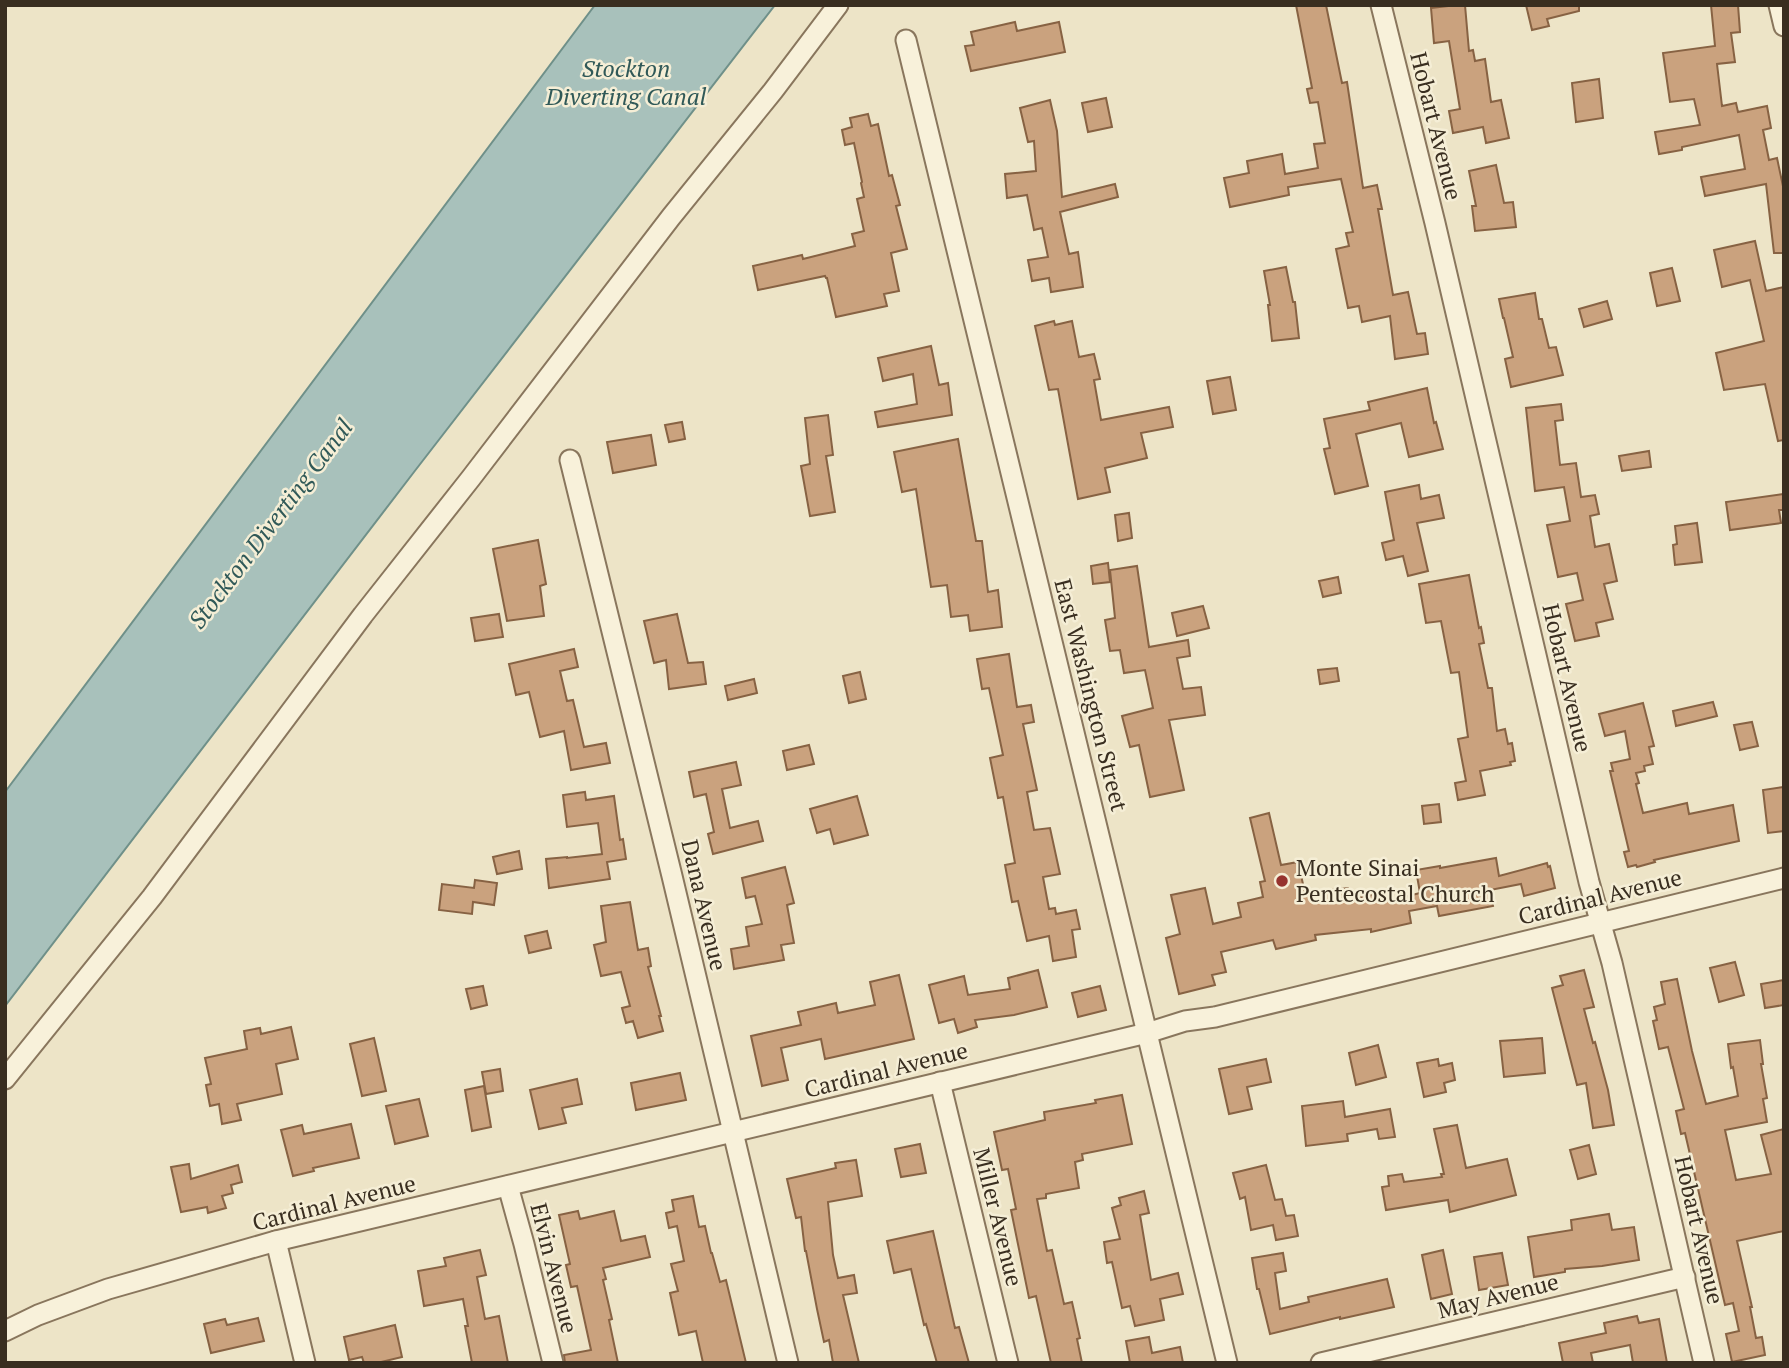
<svg xmlns="http://www.w3.org/2000/svg" width="1789" height="1368" viewBox="0 0 1789 1368" font-family="'PT Serif',serif">
<rect width="100%" height="100%" fill="#ede4c7"/>
<polygon fill="#a8c1bb" stroke="#6f9089" stroke-width="2" points="595,5 775,5 414,472 5,1006 5,792"/>
<g fill="#caa27e" stroke="#876243" stroke-width="2">
<polygon points="1296,5 1326,5 1342,83 1347,82 1363,188 1377,185 1382,209 1378,209 1393,295 1408,292 1417,334 1425,333 1428,354 1395,359 1390,316 1362,322 1359,306 1348,308 1336,249 1349,246 1346,233 1353,232 1341,179 1288,187 1289,195 1230,207 1224,178 1249,173 1247,161 1282,154 1285,174 1318,168 1314,144 1325,143 1318,102 1310,103 1307,89 1312,88"/>
<polygon points="1457,5 1465,5 1469,51 1473,50 1475,61 1485,59 1491,102 1501,100 1509,138 1486,143 1483,127 1453,133 1449,111 1460,109 1449,41 1434,43 1431,8"/>
<polygon points="1526,5 1579,5 1579,11 1547,19 1549,26 1532,30"/>
<polygon points="1711,5 1738,5 1740,32 1731,33 1735,62 1717,64 1722,106 1736,103 1738,112 1767,106 1771,128 1763,130 1769,160 1777,158 1784,191 1784,253 1774,253 1766,184 1705,196 1701,177 1745,169 1739,135 1682,147 1682,150 1659,154 1655,132 1700,125 1694,99 1670,102 1663,53 1715,46"/>
<polygon points="1015,22 1017,31 1059,22 1065,52 971,71 965,46 974,45 971,32"/>
<polygon points="1599,79 1603,118 1576,122 1572,83"/>
<polygon points="1106,98 1112,127 1088,132 1082,103"/>
<polygon points="1050,100 1057,131 1062,197 1115,184 1118,197 1060,212 1069,254 1078,252 1083,287 1051,292 1049,278 1032,281 1028,260 1048,257 1042,228 1034,230 1027,195 1007,198 1005,174 1036,171 1034,141 1028,142 1020,108"/>
<polygon points="868,114 871,126 878,124 889,176 892,175 900,205 896,206 907,249 891,253 899,291 884,294 887,306 836,317 827,278 826,278 825,276 758,290 753,266 802,255 803,259 855,246 852,234 864,231 857,199 864,197 861,183 862,182 854,143 845,145 842,130 852,127 850,118"/>
<polygon points="1496,165 1504,203 1513,202 1516,227 1475,231 1472,206 1476,206 1469,171"/>
<polygon points="1755,241 1766,291 1784,287 1784,440 1778,441 1765,384 1724,390 1716,353 1764,341 1750,280 1722,287 1714,250"/>
<polygon points="1286,267 1293,302 1295,302 1299,338 1272,341 1268,305 1270,305 1264,271"/>
<polygon points="1672,268 1680,301 1657,306 1650,273"/>
<polygon points="1535,293 1539,319 1542,319 1549,348 1556,347 1563,375 1511,387 1505,359 1513,357 1504,318 1503,318 1499,299"/>
<polygon points="1607,301 1612,319 1584,327 1579,309"/>
<polygon points="1054,321 1055,325 1072,321 1079,357 1094,354 1100,379 1094,380 1101,420 1169,407 1173,427 1141,433 1147,458 1105,468 1110,492 1078,499 1058,389 1049,390 1035,326"/>
<polygon points="931,346 939,385 948,383 952,415 878,427 875,412 917,404 913,374 883,381 878,358"/>
<polygon points="1230,377 1236,410 1213,414 1207,381"/>
<polygon points="1427,388 1434,423 1436,422 1443,449 1409,457 1401,423 1356,434 1368,486 1335,494 1324,449 1330,448 1324,419 1370,410 1368,402"/>
<polygon points="1561,404 1563,420 1555,421 1560,465 1576,463 1581,497 1595,495 1599,514 1590,516 1595,547 1609,544 1617,581 1604,584 1613,619 1596,623 1599,636 1575,641 1566,604 1583,600 1577,573 1558,577 1547,525 1570,521 1564,487 1535,491 1526,408"/>
<polygon points="828,415 833,455 826,456 835,512 810,516 801,466 810,464 805,418"/>
<polygon points="682,422 685,439 669,442 665,425"/>
<polygon points="651,435 656,465 613,473 607,442"/>
<polygon points="958,439 976,541 982,541 988,592 998,590 1002,627 970,631 968,615 951,617 947,585 931,587 916,489 902,492 894,452"/>
<polygon points="1649,451 1651,467 1622,471 1619,456"/>
<polygon points="1419,485 1421,499 1439,495 1444,518 1417,523 1428,571 1408,576 1403,556 1386,560 1382,543 1394,540 1385,492"/>
<polygon points="1784,494 1784,510 1779,510 1781,523 1730,530 1726,502"/>
<polygon points="1129,513 1132,538 1118,541 1115,515"/>
<polygon points="1697,523 1702,562 1675,565 1673,545 1677,544 1675,526"/>
<polygon points="538,540 546,584 540,586 544,616 507,621 493,549"/>
<polygon points="1108,563 1110,582 1093,584 1091,566"/>
<polygon points="1137,566 1149,647 1188,640 1190,656 1177,658 1183,689 1201,687 1205,715 1169,720 1184,790 1150,797 1139,745 1130,747 1122,716 1153,708 1145,670 1124,673 1120,650 1110,651 1105,620 1115,618 1110,570"/>
<polygon points="1469,575 1479,628 1481,627 1484,643 1479,644 1488,688 1492,688 1497,731 1505,729 1508,744 1512,743 1515,761 1510,762 1511,765 1480,771 1485,795 1458,800 1455,783 1466,781 1458,739 1468,737 1459,672 1451,673 1441,621 1426,623 1419,584"/>
<polygon points="1338,577 1341,593 1323,597 1319,581"/>
<polygon points="1203,606 1209,628 1177,636 1172,613"/>
<polygon points="499,614 503,637 475,641 471,618"/>
<polygon points="677,614 688,663 703,662 706,684 669,689 666,660 654,663 644,621"/>
<polygon points="574,649 578,667 560,671 567,701 573,700 584,747 606,743 610,763 571,770 564,731 540,737 529,692 516,695 509,664"/>
<polygon points="1009,654 1017,707 1031,705 1034,722 1023,724 1037,790 1027,792 1034,830 1050,828 1060,874 1043,877 1049,909 1055,908 1056,914 1076,910 1080,929 1072,930 1076,957 1053,961 1049,936 1027,941 1018,901 1012,902 1005,865 1015,863 1003,797 998,798 990,758 1003,755 989,688 982,689 977,659"/>
<polygon points="1337,668 1339,681 1320,684 1318,670"/>
<polygon points="860,672 866,699 849,703 843,676"/>
<polygon points="754,679 757,693 728,700 725,686"/>
<polygon points="1713,702 1717,716 1676,726 1673,711"/>
<polygon points="1643,703 1654,746 1649,747 1653,764 1644,766 1645,771 1636,773 1639,783 1636,784 1643,813 1687,803 1689,814 1733,805 1739,841 1654,860 1655,862 1637,867 1636,865 1628,867 1624,852 1629,851 1610,771 1613,771 1611,763 1630,759 1625,731 1605,736 1599,714"/>
<polygon points="1752,722 1758,746 1740,750 1734,725"/>
<polygon points="809,745 814,764 787,770 783,751"/>
<polygon points="736,762 741,785 722,789 730,828 758,821 763,841 713,854 708,834 714,832 706,794 694,797 689,772"/>
<polygon points="1784,787 1784,831 1768,833 1763,790"/>
<polygon points="585,792 586,800 614,796 620,840 623,839 626,859 607,862 610,879 549,888 546,859 567,857 567,858 602,854 598,823 567,827 563,795"/>
<polygon points="857,796 868,835 834,844 830,829 817,833 810,809"/>
<polygon points="1439,804 1441,822 1424,824 1422,806"/>
<polygon points="1269,813 1281,865 1298,862 1305,893 1348,888 1350,900 1390,891 1392,900 1420,893 1416,870 1440,866 1440,868 1496,858 1499,876 1547,863 1548,867 1550,866 1555,888 1524,896 1521,884 1490,890 1493,906 1439,916 1437,906 1409,911 1411,923 1371,932 1371,929 1315,935 1316,940 1276,949 1273,940 1221,952 1226,972 1212,975 1215,985 1179,994 1166,938 1180,934 1171,895 1205,888 1213,924 1241,917 1238,903 1263,897 1260,882 1265,881 1250,818"/>
<polygon points="519,851 522,869 497,874 493,857"/>
<polygon points="785,867 794,903 787,905 794,943 781,945 784,960 734,969 731,949 749,946 746,927 762,924 755,896 746,898 742,878"/>
<polygon points="475,880 497,883 494,905 473,902 472,914 439,910 442,884 474,888"/>
<polygon points="630,902 638,950 648,948 651,966 648,967 661,1016 659,1016 663,1031 638,1038 633,1021 626,1023 622,1008 630,1006 621,972 601,976 594,945 606,942 601,906"/>
<polygon points="547,931 551,948 529,953 525,936"/>
<polygon points="1735,962 1744,995 1719,1002 1710,968"/>
<polygon points="1038,970 1047,1007 1014,1015 975,1020 977,1027 958,1033 954,1019 939,1023 929,985 964,976 968,995 1010,989 1008,978"/>
<polygon points="1584,970 1594,1007 1584,1009 1593,1043 1595,1042 1608,1090 1614,1125 1593,1128 1586,1083 1577,1085 1552,988 1563,985 1560,976"/>
<polygon points="899,975 914,1039 825,1059 821,1039 781,1048 788,1080 762,1086 751,1036 801,1025 798,1012 836,1003 838,1013 875,1005 870,982"/>
<polygon points="1677,979 1692,1051 1706,1104 1738,1096 1733,1067 1731,1068 1728,1044 1760,1040 1763,1064 1761,1064 1767,1098 1763,1099 1767,1122 1725,1130 1736,1180 1771,1174 1761,1135 1784,1129 1784,1231 1737,1241 1752,1307 1750,1307 1756,1338 1762,1337 1765,1355 1732,1362 1726,1334 1739,1331 1733,1303 1725,1305 1685,1133 1681,1134 1676,1111 1684,1109 1668,1047 1659,1049 1653,1021 1657,1020 1654,1007 1665,1004 1661,982"/>
<polygon points="1784,980 1784,1005 1765,1008 1761,984"/>
<polygon points="483,986 487,1005 471,1009 466,989"/>
<polygon points="1100,986 1106,1010 1078,1017 1072,993"/>
<polygon points="291,1027 298,1059 276,1064 282,1094 237,1104 241,1120 222,1124 219,1104 210,1106 206,1085 211,1084 205,1058 247,1049 244,1031 260,1028 261,1034"/>
<polygon points="374,1038 386,1091 362,1096 350,1044"/>
<polygon points="1542,1038 1545,1073 1504,1077 1500,1041"/>
<polygon points="1378,1045 1386,1077 1356,1085 1349,1053"/>
<polygon points="1266,1059 1271,1082 1247,1087 1252,1109 1229,1114 1219,1069"/>
<polygon points="1438,1059 1439,1066 1452,1063 1455,1080 1444,1083 1446,1092 1424,1097 1417,1063"/>
<polygon points="500,1069 503,1091 486,1094 482,1072"/>
<polygon points="680,1073 686,1100 636,1110 631,1083"/>
<polygon points="577,1079 582,1104 562,1108 566,1123 539,1129 530,1090"/>
<polygon points="484,1086 491,1127 472,1131 465,1090"/>
<polygon points="1122,1095 1132,1144 1082,1154 1083,1160 1075,1162 1079,1188 1046,1194 1046,1198 1037,1199 1047,1251 1052,1250 1064,1304 1072,1302 1080,1338 1077,1339 1082,1363 1051,1363 1036,1296 1029,1298 1011,1210 1016,1209 1008,1169 1002,1170 994,1132 1045,1120 1044,1112 1096,1103 1095,1100"/>
<polygon points="419,1099 428,1136 395,1144 386,1106"/>
<polygon points="1343,1101 1345,1117 1390,1109 1395,1137 1379,1139 1377,1129 1347,1134 1348,1141 1306,1146 1302,1106"/>
<polygon points="351,1124 359,1158 313,1168 314,1171 293,1176 281,1130 302,1125 304,1134"/>
<polygon points="1457,1125 1466,1168 1507,1159 1516,1195 1450,1212 1448,1200 1386,1210 1382,1187 1389,1186 1388,1176 1402,1174 1404,1182 1442,1177 1441,1174 1444,1174 1434,1129"/>
<polygon points="920,1144 926,1173 901,1177 895,1149"/>
<polygon points="1589,1145 1596,1174 1578,1179 1570,1150"/>
<polygon points="856,1160 862,1196 828,1202 833,1255 838,1278 854,1275 857,1293 843,1295 859,1363 833,1363 829,1340 824,1342 817,1309 806,1251 805,1251 801,1217 796,1218 787,1179 836,1168 835,1163"/>
<polygon points="189,1164 191,1179 238,1165 242,1182 231,1185 233,1193 222,1196 226,1208 208,1213 207,1207 181,1212 171,1167"/>
<polygon points="1266,1165 1275,1200 1282,1199 1286,1216 1294,1215 1298,1236 1276,1240 1273,1225 1251,1230 1245,1197 1240,1199 1233,1173"/>
<polygon points="1144,1191 1149,1213 1140,1215 1151,1280 1178,1273 1183,1294 1160,1299 1164,1320 1135,1326 1130,1306 1122,1308 1112,1262 1107,1263 1104,1242 1120,1239 1112,1208 1121,1205 1119,1198"/>
<polygon points="693,1196 699,1227 705,1226 711,1253 712,1253 720,1282 726,1280 746,1363 703,1363 696,1331 679,1335 670,1293 678,1291 671,1264 684,1261 677,1226 669,1228 666,1213 674,1211 672,1200"/>
<polygon points="578,1211 580,1219 614,1211 621,1241 645,1236 650,1257 603,1268 606,1279 603,1280 612,1319 609,1320 618,1363 565,1363 564,1355 591,1350 577,1286 571,1287 566,1265 570,1264 559,1215"/>
<polygon points="1609,1214 1612,1230 1634,1227 1639,1260 1602,1266 1565,1269 1565,1272 1534,1277 1528,1237 1572,1230 1571,1220"/>
<polygon points="933,1231 955,1328 959,1327 969,1363 937,1363 926,1324 924,1325 911,1269 894,1273 887,1241"/>
<polygon points="480,1250 486,1275 477,1277 485,1319 499,1316 508,1363 472,1363 465,1326 468,1326 463,1299 424,1306 418,1271 446,1266 444,1258"/>
<polygon points="1443,1250 1452,1294 1431,1299 1422,1255"/>
<polygon points="1283,1253 1286,1271 1275,1273 1280,1309 1309,1302 1308,1297 1387,1279 1394,1307 1340,1319 1340,1317 1270,1334 1259,1289 1257,1289 1252,1258"/>
<polygon points="1502,1253 1508,1285 1479,1290 1474,1257"/>
<polygon points="1637,1316 1639,1323 1659,1319 1667,1363 1633,1363 1630,1345 1591,1353 1593,1363 1563,1363 1559,1343 1606,1333 1604,1323"/>
<polygon points="258,1318 264,1341 211,1353 204,1324 225,1319 227,1325"/>
<polygon points="395,1325 402,1357 377,1363 364,1363 362,1357 349,1360 344,1337"/>
<polygon points="1149,1337 1152,1353 1180,1347 1183,1363 1130,1363 1126,1341"/>
</g>
<g fill="none" stroke-linecap="round" stroke-linejoin="round">
<g stroke="#89765d" stroke-width="23">
<g id="minor">
<polyline points="1381,5 1435,223 1589,882 1612,963 1704,1363"/>
<polyline points="1779,5 1784,26"/>
<polyline points="906,40 1227,1363"/>
<polyline points="570,460 672,876 788,1363"/>
<polyline points="5,1079 152,897 363,615 471,478 671,217 773,91 838,5"/>
<polyline points="940,1082 1008,1363"/>
<polyline points="508,1186 524,1244 553,1363"/>
<polyline points="276,1241 305,1363"/>
<polyline points="5,1331 38,1315 108,1289 276,1241 1147,1033 1185,1021 1215,1017 1784,878"/>
<polyline points="1321,1363 1685,1277"/>
</g>
</g>
<use href="#minor" stroke="#f8f1da" stroke-width="19"/>
</g>
<circle fill="#96332e" stroke="#f5eed6" stroke-width="2.5" cx="1282" cy="881" r="7"/>
<g text-anchor="middle" stroke-width="5" stroke-linejoin="round" paint-order="stroke">
<g font-size="23" fill="#392e20" stroke="#f5eed6">
<text transform="translate(1436 126) rotate(76)" y="8">Hobart Avenue</text>
<text transform="translate(1567 678) rotate(77)" y="8">Hobart Avenue</text>
<text transform="translate(1091 695) rotate(76)" y="8">East Washington Street</text>
<text transform="translate(1600 897) rotate(-14)" y="8">Cardinal Avenue</text>
<text transform="translate(704 905) rotate(77)" y="8">Dana Avenue</text>
<text transform="translate(886 1070) rotate(-14)" y="8">Cardinal Avenue</text>
<text transform="translate(334 1203) rotate(-14)" y="8">Cardinal Avenue</text>
<text transform="translate(998 1217) rotate(76)" y="8">Miller Avenue</text>
<text transform="translate(1699 1230) rotate(77)" y="8">Hobart Avenue</text>
<text transform="translate(554 1268) rotate(76)" y="8">Elvin Avenue</text>
<text transform="translate(1498 1296) rotate(-14)" y="8">May Avenue</text>
</g>
<g font-size="23" fill="#392e20" stroke="#f5eed6" text-anchor="start">
<text x="1296" y="876">Monte Sinai<tspan x="1296" dy="26">Pentecostal Church</tspan></text>
</g>
<g font-size="24" font-style="italic" fill="#305958" stroke="#f5eed6">
<text x="626" y="77">Stockton<tspan x="626" dy="28">Diverting Canal</tspan></text>
<text transform="translate(271 524) rotate(-53)" y="8">Stockton Diverting Canal</text>
</g>
</g>
<rect width="1789" height="1368" fill="none" stroke="#392e20" stroke-width="14"/>
</svg>
